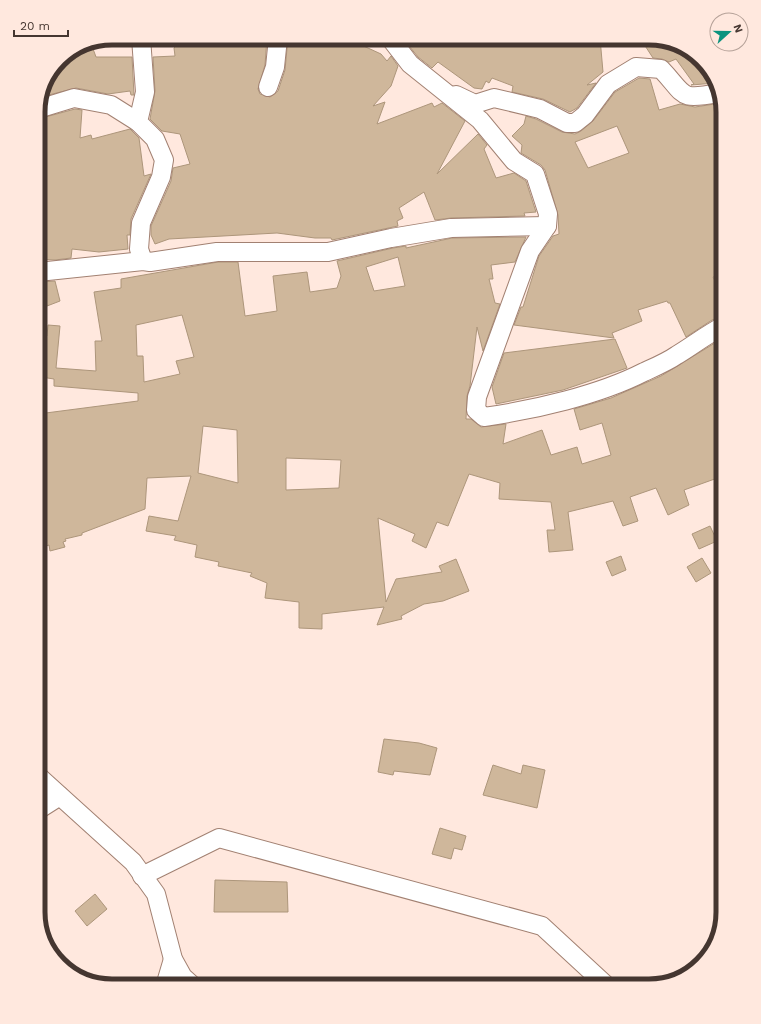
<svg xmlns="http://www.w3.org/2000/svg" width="761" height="1024" viewBox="0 0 761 1024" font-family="'Work Sans',sans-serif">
<rect width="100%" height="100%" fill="#ffe8de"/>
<g fill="#cfb79b" stroke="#ad967b" fill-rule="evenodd">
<polygon points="183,38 267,38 265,65 258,89 260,94 270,97 278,91 285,70 288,38 360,38 357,43 381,54 387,61 391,56 398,66 391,86 373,106 385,102 377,124 432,103 434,107 442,103 465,121 437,174 478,134 487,145 484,149 496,178 514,173 526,181 536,212 524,213 525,216 451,218 435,220 424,192 399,208 403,218 397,221 398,226 332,240 331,238 315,238 277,233 169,239 155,244 151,235 151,226 171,181 173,168 190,164 180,134 162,131 150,119 155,91 153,57 175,56 174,48"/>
<polygon points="408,38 600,38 603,72 587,85 596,83 577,108 570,112 543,99 512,92 513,86 492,78 489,83 486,81 482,89 474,88 438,62 432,68 418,57 405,41"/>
<polygon points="640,38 654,38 686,48 713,75 715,83 691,85 694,84 676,59 669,62 662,59 653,58"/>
<polygon points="92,46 96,57 132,57 134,95 131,95 130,91 108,94 76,88 41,97 46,79 63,57"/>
<path d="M639,78l11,1 9,31 21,-6 15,3 26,-4 2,9v161l-10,4 10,20v19l-11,4 -26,17 -16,-34h-2l-1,-2 -29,9 4,11 -30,12 2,5 -100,-13 7,-18h2l16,-51 14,-20 6,-2 -1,-19 -13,-45 -4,-5 -20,-12 1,-8 -10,-9 12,-12 2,-8 10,3 26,13 13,2 6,-3 12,-10 22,-29zM617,126l12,27 -41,15 -13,-26z"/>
<polygon points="75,109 82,110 80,138 91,135 92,139 130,129 139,138 144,176 151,174 131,219 130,235 127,235 128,249 99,252 72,249 71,258 55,260 38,259 38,157 41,140 38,140 38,119"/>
<path d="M526,237l-11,25 -24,3 2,14h-4l6,24 5,1 -17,47 -6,-24 -7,59 -3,10 -1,23h5l10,8 25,-3 -3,20 39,-14 9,25 26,-8 5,17 29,-9 -9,-32 -22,7 -6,-21 37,-11 50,-22 62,-38v138l-39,14 5,15 -21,10 -12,-27 -26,9 8,24 -15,5 -10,-25 -45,11 5,38 -24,2 -2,-22h8l-4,-28 -52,-3 1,-16 -31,-9 -21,52 -11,-4 -11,26 -14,-7 3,-7 -37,-16 8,84 10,-23 46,-7 -3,-6 17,-7 13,32 -26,10 -19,3 -23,12 1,3 -25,6 7,-18 -62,7v15l-23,-1v-26l-34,-4 2,-15 -17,-7 2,-3 -34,-7 1,-4 -24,-5 2,-12 -23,-5 2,-4 -30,-5 3,-15 29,5 13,-45 -44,2 -2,31 -63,24v2l-17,4 1,2 -3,1 2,5 -15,4 -1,-6 -11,4v-17l6,-2 -6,-23v-33l7,-1 -7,-59 100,-13v-8l-84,-7v-7l-13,-2 3,-41h3l1,-11 12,1 -4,42 40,3 -1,-30h7l-8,-49 27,-4v-9l97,-17h20l7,54 32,-5 -4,-35 34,-4 3,20 27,-4 4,-12 -4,-15 56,-13 13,-2v2l46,-10zM398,257l7,29 -31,5 -8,-24zM182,315l12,42 -18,4 4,13 -36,8 -1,-26h-6l-1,-31zM203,426l34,4 1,53 -40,-10zM286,458l55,2 -2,28 -53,2z"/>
<polygon points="55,281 60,301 47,306 42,282"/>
<polygon points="615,339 627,368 563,390 496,404 492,387 504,353"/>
<polygon points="710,526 717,541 699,549 692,534"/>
<polygon points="621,556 626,570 612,576 606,562"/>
<polygon points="702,558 711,573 696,582 687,567"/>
<polygon points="384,739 419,743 437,748 430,775 394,771 393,775 378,772"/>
<polygon points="493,765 521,774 523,765 545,770 537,808 483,795"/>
<polygon points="440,828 466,836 462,850 454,848 451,859 432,854"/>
<polygon points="215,880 287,882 288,912 214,912"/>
<polygon points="95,894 107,909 87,926 75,911"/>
</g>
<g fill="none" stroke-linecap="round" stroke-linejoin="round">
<g stroke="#a28172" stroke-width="20">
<g id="street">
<polyline points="141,38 145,92 138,122 155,139 164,160 161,177 141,223 139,249 143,261"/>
<path d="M390,38l20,26 70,56 34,41 21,13 13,40 -1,12 -17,25 -53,146 -1,13 8,7c50,-7 115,-22 160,-45 11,-5 23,-10 33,-17 15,-9 29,-20 46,-29"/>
<polyline points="268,87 275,67 278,38"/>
<path d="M456,95l19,9 19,-6 46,11 27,14h8l10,-8 23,-31 28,-17 25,2c25,26 17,32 57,24"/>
<polyline points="38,109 74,98 111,105 138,122"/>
<polyline points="38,272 143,261 150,262 217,252 328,252 391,238 451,228 547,226"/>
<polyline points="38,776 133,862 156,894 173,959 183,977 193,986"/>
<polyline points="38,810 60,796"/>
<polyline points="142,876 219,838 542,926 607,986"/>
<polyline points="165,986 173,959"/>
</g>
</g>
<use href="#street" stroke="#fff" stroke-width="18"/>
</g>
<path d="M0 0H761V1024H0ZM112 45H649A67 67 0 0 1 716 112V912A67 67 0 0 1 649 979H112A67 67 0 0 1 45 912V112A67 67 0 0 1 112 45Z" fill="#ffe8de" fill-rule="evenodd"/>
<path fill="none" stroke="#453630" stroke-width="5" d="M112 45H649A67 67 0 0 1 716 112V912A67 67 0 0 1 649 979H112A67 67 0 0 1 45 912V112A67 67 0 0 1 112 45Z"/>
<g transform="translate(729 32) rotate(69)"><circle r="19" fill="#ffe8de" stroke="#b5a198"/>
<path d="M0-3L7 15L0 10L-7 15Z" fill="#0a937e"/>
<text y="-6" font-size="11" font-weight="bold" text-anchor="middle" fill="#453630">N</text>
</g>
<path d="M14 30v6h54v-6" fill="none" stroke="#453630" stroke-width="2"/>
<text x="20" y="30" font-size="12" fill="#453630" stroke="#ffe8de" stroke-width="3" paint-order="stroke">20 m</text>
</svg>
